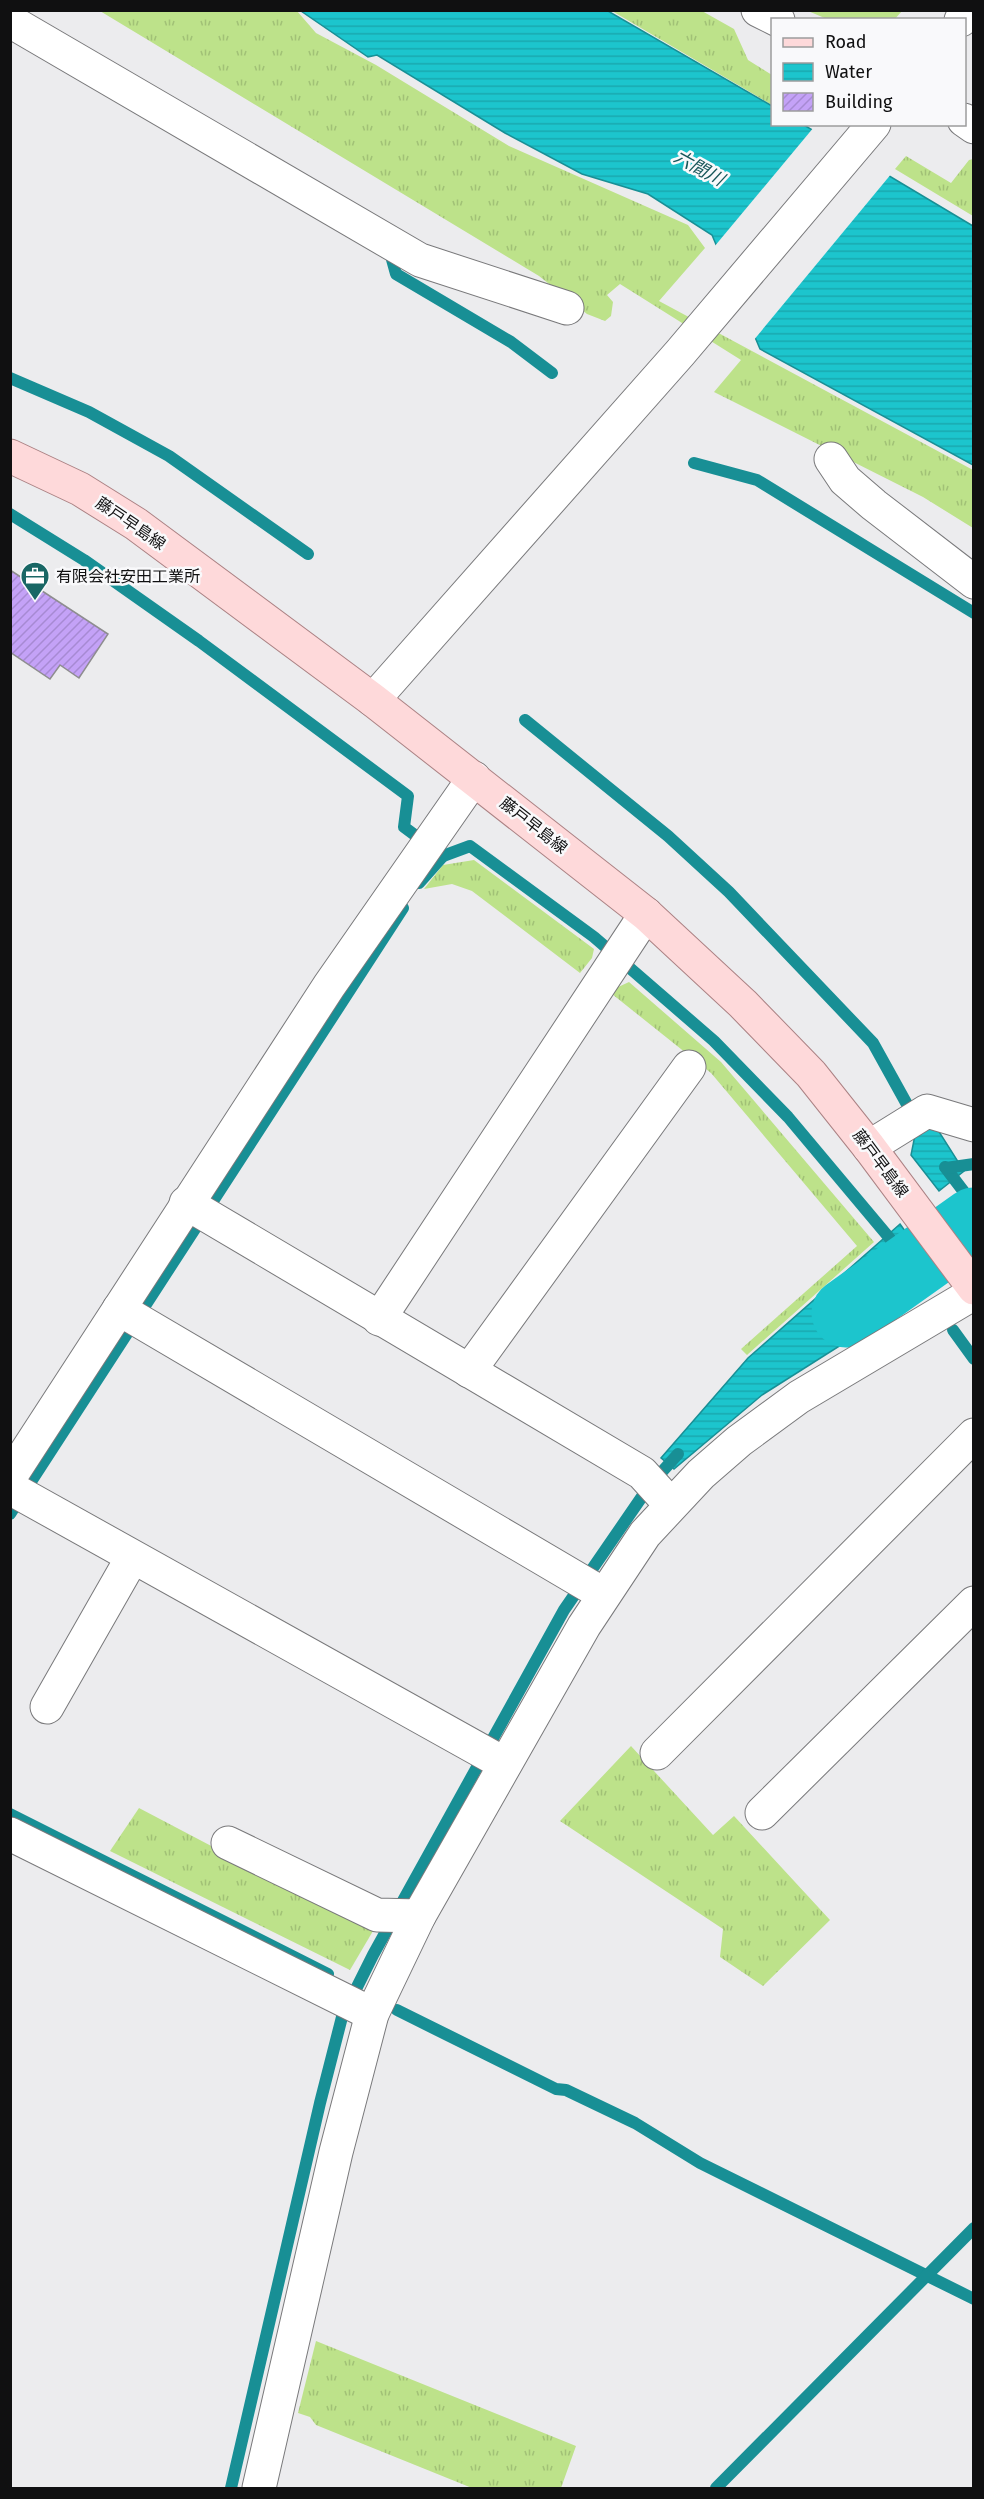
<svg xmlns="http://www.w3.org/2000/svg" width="984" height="2499" viewBox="0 0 984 2499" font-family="'Fira Sans','Noto Sans JP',sans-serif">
<defs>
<pattern id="grass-tufts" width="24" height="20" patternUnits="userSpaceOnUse" patternTransform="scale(1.5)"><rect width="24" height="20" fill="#bde28a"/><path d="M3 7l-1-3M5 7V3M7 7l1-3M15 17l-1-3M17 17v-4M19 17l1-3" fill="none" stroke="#a1c176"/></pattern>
<pattern id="water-rules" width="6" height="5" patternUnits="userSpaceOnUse" patternTransform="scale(1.5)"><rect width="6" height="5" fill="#1cc5cd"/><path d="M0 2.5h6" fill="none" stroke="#19a8af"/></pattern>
<pattern id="building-hatch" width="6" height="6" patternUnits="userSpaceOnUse" patternTransform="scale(1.5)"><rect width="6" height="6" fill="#c4a2f7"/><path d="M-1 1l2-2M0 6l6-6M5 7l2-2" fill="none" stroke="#a78ad3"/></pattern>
</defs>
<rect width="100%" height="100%" fill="#ececee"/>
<g fill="url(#grass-tufts)">
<polygon points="100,11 297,11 316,33 376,65 509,146 688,225 705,248 659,301 973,470 973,528 923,497 714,392 741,360 620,284 607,295 613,302 611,316 605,321 587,314 539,276"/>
<polygon points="612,11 702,11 734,29 748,60 772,75 772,105"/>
<polygon points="808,11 902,11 894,20 827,19"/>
<polygon points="906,156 951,183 969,160 973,159 973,216 895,169"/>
<polygon points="474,860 594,949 592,958 580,973 472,891 452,884 424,889 443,865"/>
<polygon points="629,982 721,1062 874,1242 747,1355 741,1349 857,1246 711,1073 612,994 616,988"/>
<polygon points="631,1746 713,1835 734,1816 830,1920 763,1986 720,1957 723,1929 560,1821"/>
<polygon points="139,1808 373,1931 350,1970 110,1851"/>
<polygon points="316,2341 576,2446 561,2488 472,2488 316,2425 310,2417 298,2413"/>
</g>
<g fill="url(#water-rules)" stroke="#188f95" stroke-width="1.5">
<polygon points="301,11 608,11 772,106 772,124 804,125 973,226 973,465 760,349 712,235 648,194 582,174 505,133 377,55 368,57"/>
<polygon points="927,1126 938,1130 964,1171 939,1191 911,1155 915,1135"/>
<polygon points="973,1195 973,1234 963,1220 961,1204"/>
<polygon points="900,1224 940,1280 917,1297 762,1395 674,1469 661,1458 748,1358"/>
</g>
<polygon fill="#ececee" points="814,127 892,173 753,341 714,247"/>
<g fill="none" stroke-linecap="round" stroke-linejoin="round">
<g stroke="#188f95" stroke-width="12">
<polyline points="383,251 391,256 396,274 511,342 552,373"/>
<polyline points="10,378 89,412 169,456 308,554"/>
<polyline points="694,463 757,480 974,613"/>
<polyline points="10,514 84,560 199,641 408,796 404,827 443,856 470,846 594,937 714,1041 788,1117 897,1247"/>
<polyline points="525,720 668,836 729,892 873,1043 914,1117"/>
<polyline points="419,883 443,856"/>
<polyline points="945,1167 974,1205"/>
<polyline points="946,1168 974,1164"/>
<polyline points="953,1330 974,1359"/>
<polyline points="10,1514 403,908"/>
<polyline points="10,1814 328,1974"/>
<polyline points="397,2010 556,2089 566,2090 635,2123 700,2163 974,2299"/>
<polyline points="231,2488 320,2103 342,2017 373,1955 564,1610 650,1485 678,1454"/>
<polyline points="716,2488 974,2228"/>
</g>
<polyline stroke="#1cc5cd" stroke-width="69" points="846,1313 974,1222"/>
</g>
<polygon fill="url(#building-hatch)" stroke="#8e8d8f" stroke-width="1.5" points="10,570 108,634 79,678 60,665 50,679 10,652"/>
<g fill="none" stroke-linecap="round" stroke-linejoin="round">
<g stroke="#79797b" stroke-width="35">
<g id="minor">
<polyline points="758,10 778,20"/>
<polyline points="961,20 969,10"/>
<polyline points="10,21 420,260 567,308"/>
<polyline points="964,120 974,127"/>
<polyline points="831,459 845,480 874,505 974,582"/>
<polyline points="373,700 680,353 874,124"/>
<polyline points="869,1147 927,1111 974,1125"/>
<polyline points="186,1203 642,1473 671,1505"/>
<polyline points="119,1309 603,1594"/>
<polyline points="379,1319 646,914"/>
<polyline points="469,1371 689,1067"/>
<polyline points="10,1477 329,986 474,778"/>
<polyline points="10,1488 505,1764"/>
<polyline points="47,1707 132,1558"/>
<polyline points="657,1753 974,1435"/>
<polyline points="762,1813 974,1603"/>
<polyline points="10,1834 372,2014"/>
<polyline points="228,1843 377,1915 419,1916"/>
<polyline points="259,2488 336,2152 372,2014 419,1916 584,1626 645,1534 701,1474 739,1441 799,1397 974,1293"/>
</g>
</g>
<g stroke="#ab8284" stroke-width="35">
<polyline id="major" points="10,456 80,489 136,524 373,700 646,914 743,1004 811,1074 869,1147 974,1288"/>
</g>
<use href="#minor" stroke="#fff" stroke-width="33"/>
<use href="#major" stroke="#fed9da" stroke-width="33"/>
</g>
<defs>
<g id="office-pin" transform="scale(1.5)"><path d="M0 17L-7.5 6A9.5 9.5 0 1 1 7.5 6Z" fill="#196765" stroke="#f9f9fb"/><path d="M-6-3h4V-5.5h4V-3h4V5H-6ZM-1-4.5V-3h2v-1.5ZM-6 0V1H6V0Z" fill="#fff"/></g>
</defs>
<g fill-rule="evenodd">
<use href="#office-pin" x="35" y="576"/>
</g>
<g text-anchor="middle" stroke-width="5" stroke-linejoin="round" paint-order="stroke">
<g font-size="16" fill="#101011" stroke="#f9f9fb">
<text transform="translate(131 523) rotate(34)" y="6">藤戸早島線</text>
<text transform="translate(534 825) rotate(38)" y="6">藤戸早島線</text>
<text transform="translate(881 1163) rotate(53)" y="6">藤戸早島線</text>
</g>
<g font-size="16" fill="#101011" stroke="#f9f9fb" text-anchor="start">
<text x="56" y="582">有限会社安田工業所</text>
</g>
<g font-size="18" font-style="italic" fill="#19575a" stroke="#f9f9fb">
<text transform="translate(699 168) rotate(29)" y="6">六間川</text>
</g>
</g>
<rect width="984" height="2499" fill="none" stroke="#101011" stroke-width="24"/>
<rect x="771" y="18" width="195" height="108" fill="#f9f9fb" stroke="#9c9c9d" stroke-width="1.5"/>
<rect x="783" y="38" width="30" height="9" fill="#fed9da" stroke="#9c9c9d" stroke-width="1.5"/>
<text x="825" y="48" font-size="18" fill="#101011">Road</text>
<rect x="783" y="63" width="30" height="18" fill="url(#water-rules)" stroke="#9c9c9d" stroke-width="1.5"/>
<text x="825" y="78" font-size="18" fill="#101011">Water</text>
<rect x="783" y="93" width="30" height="18" fill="url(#building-hatch)" stroke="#9c9c9d" stroke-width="1.5"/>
<text x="825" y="108" font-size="18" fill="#101011">Building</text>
</svg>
